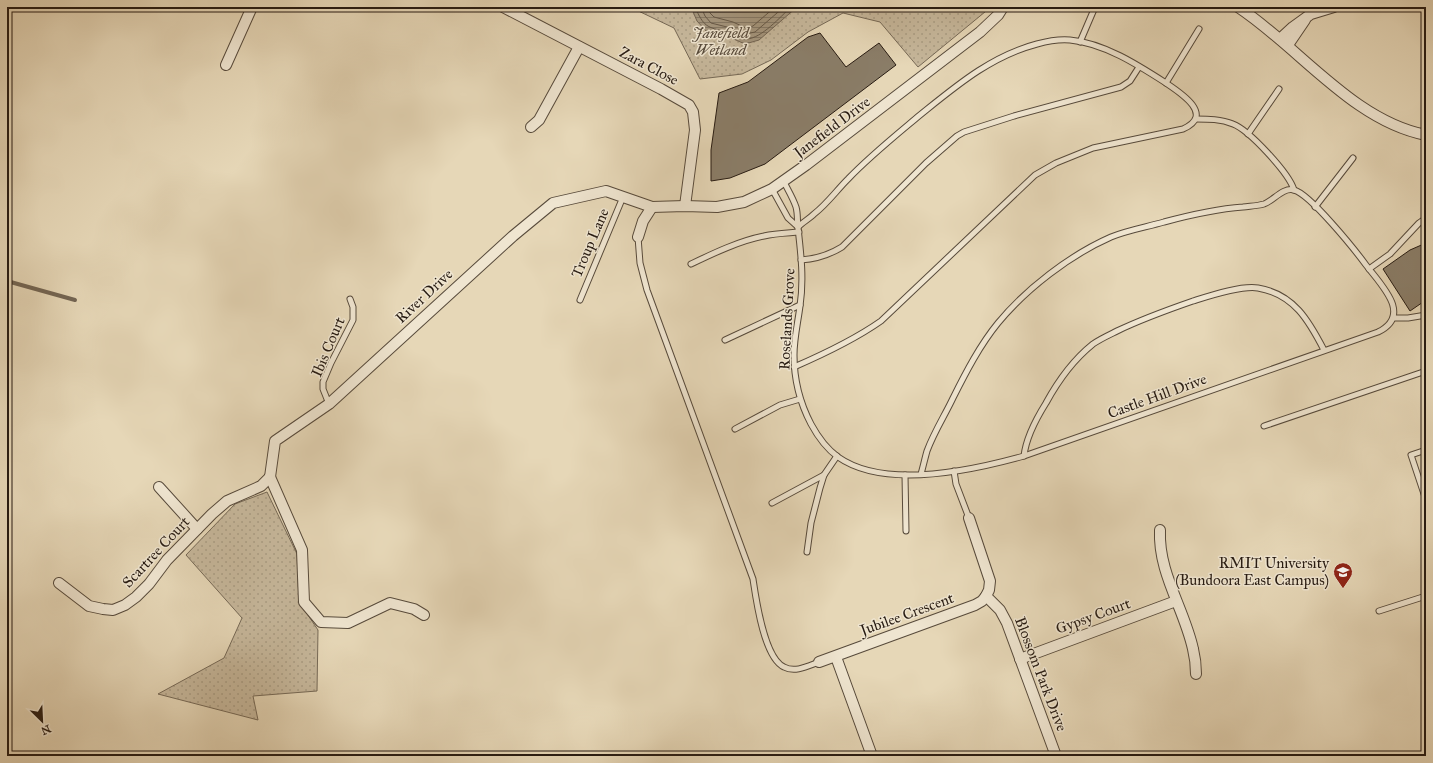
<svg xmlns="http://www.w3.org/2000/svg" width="1433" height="763" viewBox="0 0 1433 763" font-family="'IM FELL Great Primer',serif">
<defs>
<pattern id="green-dots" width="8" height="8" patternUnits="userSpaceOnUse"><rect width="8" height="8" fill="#c6b79b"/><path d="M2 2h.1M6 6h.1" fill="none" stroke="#aa9d84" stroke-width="1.8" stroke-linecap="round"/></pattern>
<pattern id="water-rules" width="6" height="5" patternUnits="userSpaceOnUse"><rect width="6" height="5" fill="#a5977f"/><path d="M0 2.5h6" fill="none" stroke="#867a67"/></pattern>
</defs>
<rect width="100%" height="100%" fill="#e6d7b7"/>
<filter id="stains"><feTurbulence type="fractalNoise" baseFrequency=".005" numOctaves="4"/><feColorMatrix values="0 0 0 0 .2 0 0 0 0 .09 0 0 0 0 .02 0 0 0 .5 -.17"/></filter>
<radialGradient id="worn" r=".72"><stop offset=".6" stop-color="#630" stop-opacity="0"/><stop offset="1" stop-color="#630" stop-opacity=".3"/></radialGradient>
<g fill="url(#green-dots)" stroke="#766956">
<polygon points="630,7 991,7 918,67 880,22 843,13 808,32 771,60 742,74 700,79 674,28"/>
<polygon points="267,492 297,554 299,602 318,630 317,691 253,696 258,720 158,694 224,658 242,618 186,555 235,504"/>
</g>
<polygon fill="url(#water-rules)" stroke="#736553" points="691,7 797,7 759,40 745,44 729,37 706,31 697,21"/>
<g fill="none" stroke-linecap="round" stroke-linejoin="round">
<g stroke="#665948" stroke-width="1">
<path d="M695,7c9,20 11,20 32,25 6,1 13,8 20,7 15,-1 33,-22 44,-32"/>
<polyline points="701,7 705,16 711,23 731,28 746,34 755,32 784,7"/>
<polyline points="707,7 710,13 714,17 733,22 746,28 753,26 775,7"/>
</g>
<polyline stroke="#736553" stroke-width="4" points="7,281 75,300"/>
</g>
<g fill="#8a7d68" stroke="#271b12">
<polygon points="820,33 846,67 879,43 896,65 765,164 730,178 711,181 711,150 719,93 748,82 808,37"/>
<polygon points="1426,243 1426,300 1410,311 1383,269 1410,250"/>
</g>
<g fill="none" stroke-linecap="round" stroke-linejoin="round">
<g stroke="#574a3b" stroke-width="7">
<g id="service">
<polyline points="1080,42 1095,7"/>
<polyline points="1166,83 1199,29"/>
<path d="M1196,119c12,0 25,0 37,5 16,6 56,49 61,66"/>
<polyline points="1248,134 1279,89"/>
<path d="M784,182c4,8 9,16 12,25 2,7 1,13 2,21 3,26 6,52 2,78 -2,16 -6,32 -6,49 0,24 6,48 17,69 7,13 16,25 27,33 47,33 136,13 186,-1l354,-124c35,-17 3,-47 -12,-67 -11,-15 -56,-71 -72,-75 -11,-3 -21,11 -30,14 -7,2 -14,2 -21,3 -27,2 -53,8 -79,15 -17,5 -36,8 -53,15 -41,18 -85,52 -113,86 -18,22 -32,49 -45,75 -8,17 -19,34 -26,53 -2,7 -4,16 -6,23"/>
<polyline points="772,189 788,218 798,227"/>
<polyline points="1315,207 1353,158"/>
<path d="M638,237l2,26 7,27 106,289c3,20 11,79 31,88 11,6 24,-1 35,-5"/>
<path d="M801,260c16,-1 28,-5 41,-13l84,-84 31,-27 7,-4 50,-16 107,-29 9,-6 9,-14"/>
<path d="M691,264c23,-11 48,-23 73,-28 12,-3 24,-3 35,-4"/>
<polyline points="1369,269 1390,254 1419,223 1426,218"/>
<polyline points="580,300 623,197"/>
<polyline points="1393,318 1408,318 1426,315"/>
<polyline points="725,340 800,305"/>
<path d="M794,367c30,-13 60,-27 87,-46l154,-146 21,-12 37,-15 90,-19c32,-14 -2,-36 -17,-46 -28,-18 -62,-40 -96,-43 -11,-1 -22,1 -33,4 -46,12 -81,42 -117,71 -25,21 -50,41 -72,64 -12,12 -21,25 -34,35 -5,5 -11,8 -16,13"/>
<polyline points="329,404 323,389 323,382 331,363 353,320 353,307 350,299"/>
<polyline points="1264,426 1426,371"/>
<polyline points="735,429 780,405 800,399"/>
<polyline points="1426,450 1411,455 1426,500"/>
<path d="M1024,456c2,-19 12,-37 22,-53 12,-22 27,-43 47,-59 7,-5 16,-9 24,-13 25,-12 50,-21 76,-30 16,-5 49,-16 65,-13 36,6 51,33 66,62"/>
<polyline points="954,471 956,484 969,518"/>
<polyline points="905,475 906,531"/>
<polyline points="772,503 824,475"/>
<polyline points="807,552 811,523 820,488 824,475 837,456"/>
<polyline points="1379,611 1426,596"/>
</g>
</g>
<g stroke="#574a3b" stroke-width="12">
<g id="minor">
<polyline points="503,7 661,89 689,105 693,112 695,130 685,206"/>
<path d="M1238,7c61,40 115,114 188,128"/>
<polyline points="1280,39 1293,27 1311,14 1334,7"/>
<polyline points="1288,45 1305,20"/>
<polyline points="226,65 252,7"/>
<polyline points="531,127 539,120 579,47"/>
<polyline points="652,207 685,206 717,207 744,202 772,189 806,165 980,32 998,15 1003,7"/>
<polyline points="270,477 275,441 329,404 513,236 553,203 606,191 652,207 643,221 638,237"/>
<polyline points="270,477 302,550 304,602 321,622 348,623 390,603 414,609 424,615"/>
<polyline points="159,487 197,529"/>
<polyline points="969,518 990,581 989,590 986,596 1000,610 1007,623 1056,756"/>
<path d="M1160,530c-2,43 24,78 33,119 2,8 3,16 3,25"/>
<polyline points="59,583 89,606 103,609 113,610 125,605 136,597 149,584 167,560 212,514 227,501 261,486 270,477"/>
<polyline points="836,657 872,756"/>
<polyline points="1020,659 1176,601"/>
<polyline points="819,662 975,605 982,601 986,596"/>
</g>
</g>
<use href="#service" stroke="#efe5d0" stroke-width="5"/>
<use href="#minor" stroke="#efe5d0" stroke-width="10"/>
</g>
<defs>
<g id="university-pin" transform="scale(1)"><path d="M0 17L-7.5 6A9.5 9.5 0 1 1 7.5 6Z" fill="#8f2418" stroke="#efe5d0"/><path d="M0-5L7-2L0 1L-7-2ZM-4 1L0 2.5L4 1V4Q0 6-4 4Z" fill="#fff"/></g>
</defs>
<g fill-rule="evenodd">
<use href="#university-pin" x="1343" y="572"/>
</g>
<g text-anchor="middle" stroke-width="3" stroke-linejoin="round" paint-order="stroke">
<g font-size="15" font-style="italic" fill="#574a3b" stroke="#efe5d0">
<text x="721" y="38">Janefield<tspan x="721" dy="17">Wetland</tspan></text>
</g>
<g font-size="15" fill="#271b12" stroke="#efe5d0">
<text transform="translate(649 66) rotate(28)" y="5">Zara Close</text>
<text transform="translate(832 127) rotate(-37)" y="5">Janefield Drive</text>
<text transform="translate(590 243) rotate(-67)" y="5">Troup Lane</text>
<text transform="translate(424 296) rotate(-43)" y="5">River Drive</text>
<text transform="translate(787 319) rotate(-87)" y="5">Roselands Grove</text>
<text transform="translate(328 347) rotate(-67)" y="5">Ibis Court</text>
<text transform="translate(1157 396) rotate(-20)" y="5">Castle Hill Drive</text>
<text transform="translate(156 552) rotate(-47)" y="5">Scartree Court</text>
<text transform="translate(907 614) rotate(-20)" y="5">Jubilee Crescent</text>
<text transform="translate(1093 616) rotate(-20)" y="5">Gypsy Court</text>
<text transform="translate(1041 674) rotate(69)" y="5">Blossom Park Drive</text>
</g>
<g font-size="15" fill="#271b12" stroke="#efe5d0" text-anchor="end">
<text x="1329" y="568">RMIT University<tspan x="1329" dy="17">(Bundoora East Campus)</tspan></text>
</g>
</g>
<rect width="1433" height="763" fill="none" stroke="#e6d7b7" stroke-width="24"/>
<rect x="8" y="8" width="1417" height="747" fill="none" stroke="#271b12" stroke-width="2"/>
<rect x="12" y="12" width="1409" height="739" fill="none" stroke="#271b12"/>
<g transform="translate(42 721) rotate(156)" stroke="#efe5d0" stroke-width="3" paint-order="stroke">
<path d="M0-3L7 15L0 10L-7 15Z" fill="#271b12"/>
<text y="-6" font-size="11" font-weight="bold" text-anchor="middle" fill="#271b12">N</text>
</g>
<rect width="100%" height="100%" filter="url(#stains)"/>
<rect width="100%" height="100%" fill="url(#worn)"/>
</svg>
